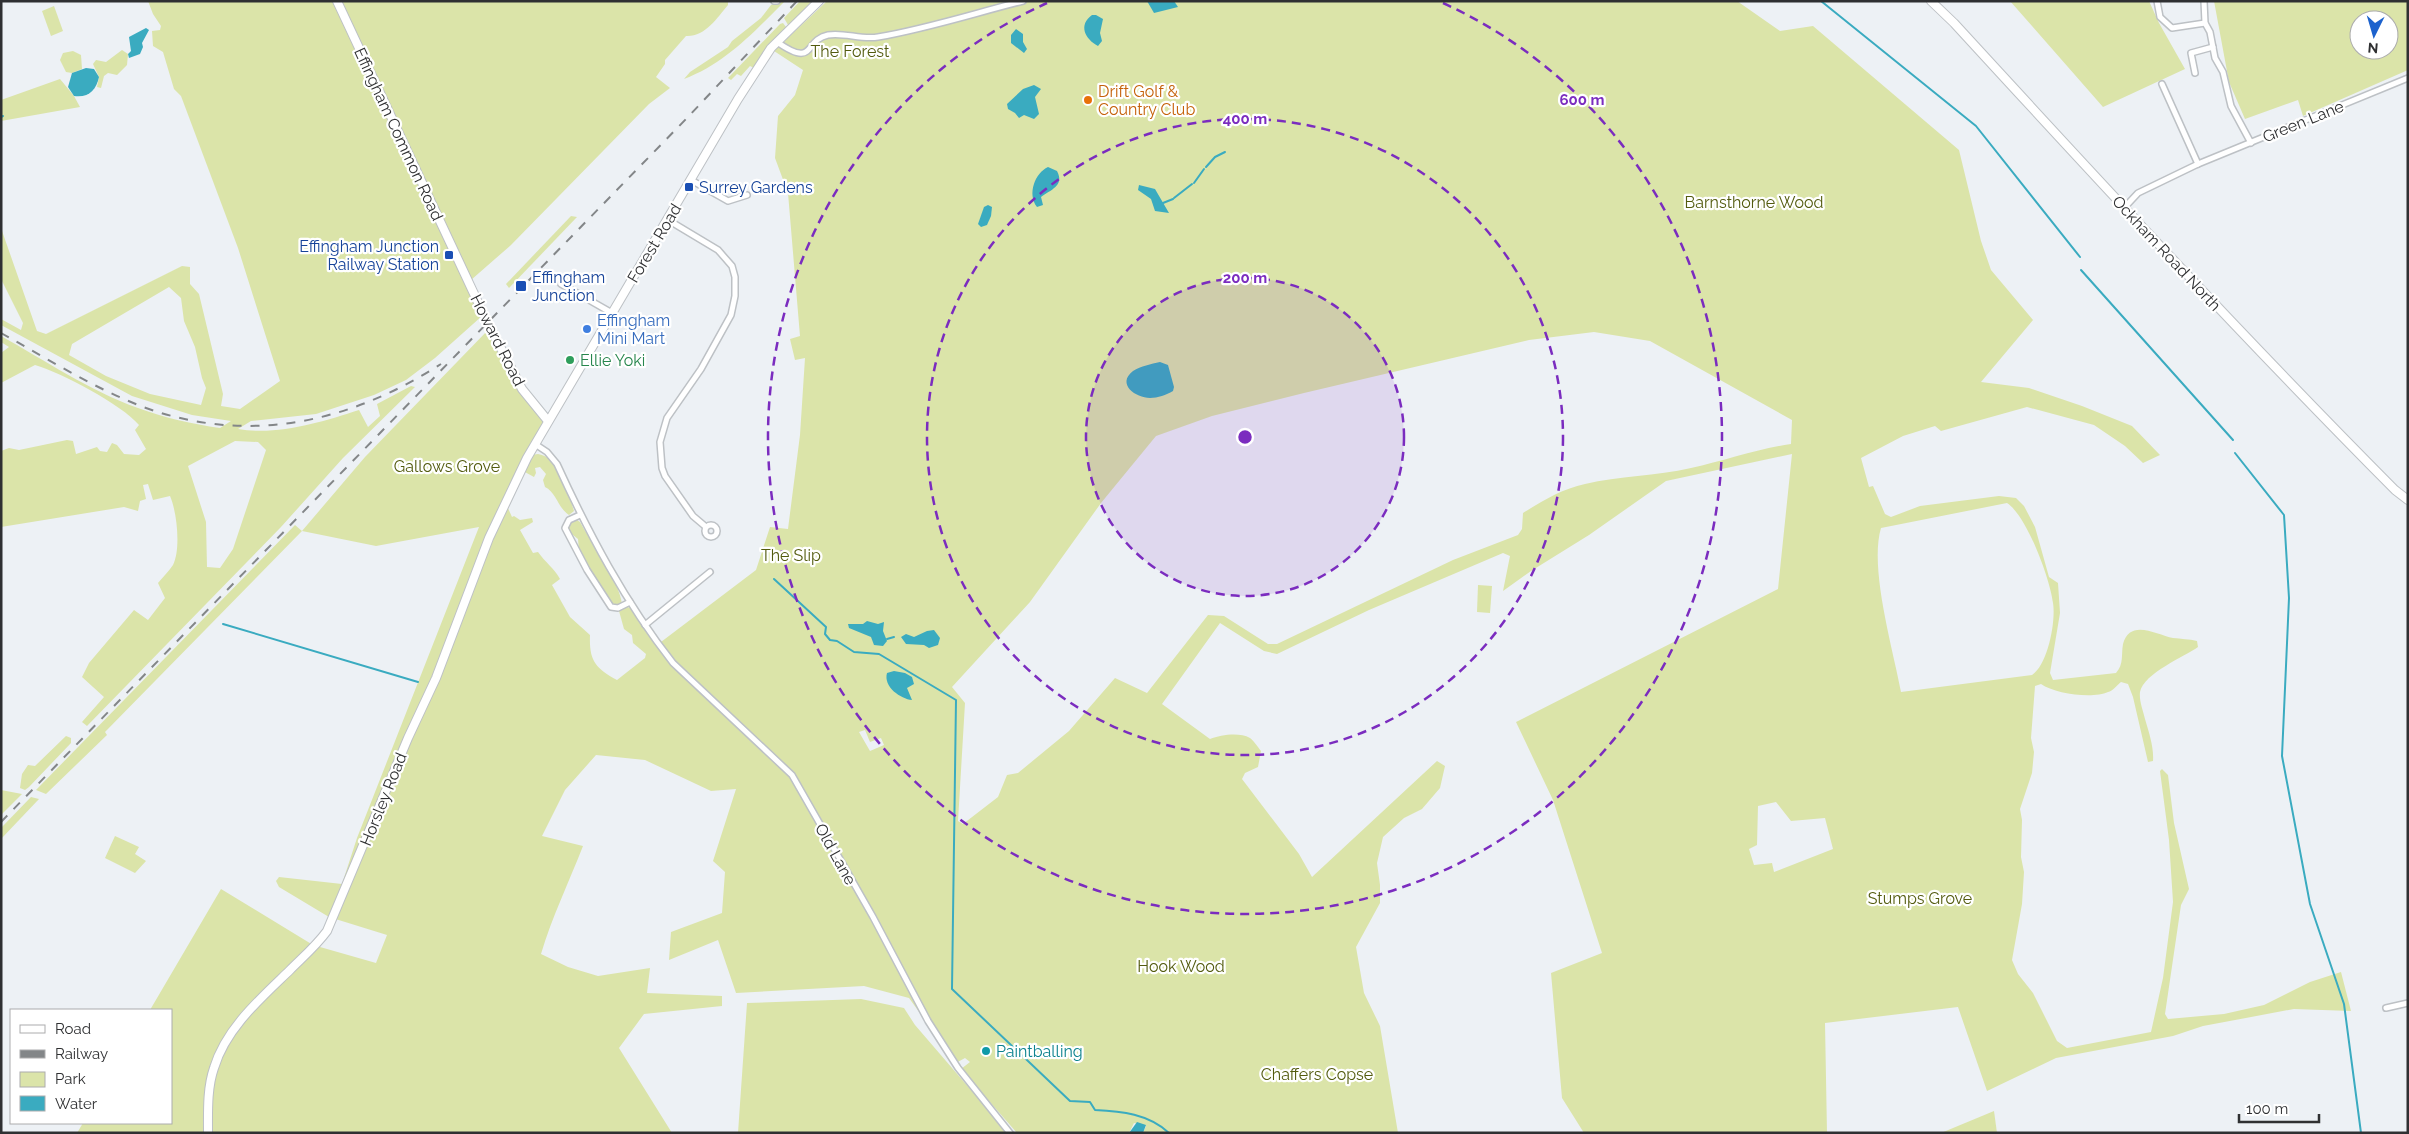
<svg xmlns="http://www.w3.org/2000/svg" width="2409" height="1134" viewBox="0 0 2409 1134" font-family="Raleway,sans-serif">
<rect width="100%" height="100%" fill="#edf1f5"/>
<g fill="#dbe4a9" fill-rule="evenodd">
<path d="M148,1h580v4c-11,13 -23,32 -42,31l-21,24v4l-9,13 14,11 -21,16 -138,141 -40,35 11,36 -47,42 -29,22 -32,15 -58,19 -65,7 -13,8c39,7 84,-7 121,-19l9,17 12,-11 -3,-12 34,-18 4,1 -72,71 -62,69 -194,199 -5,-4 22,-25 -22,-20 7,-14 45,-53 14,10 17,-22 -7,-15c5,-6 11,-12 15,-18 8,-16 4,-53 -3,-69l-17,4 -5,-16 -5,1 3,14 -6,2 -2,10 -14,-4 -123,20v-76l8,-3 10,2 48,-10 6,1 3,13 21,-7 3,4 7,1 5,-9 5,2 7,9 15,1 7,-6 -11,-19 4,-5c-18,-21 -77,-52 -104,-60l-34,18v-30l8,-6 -8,-5v-6c45,25 89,55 137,72 27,10 54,16 82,20l11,-7 -39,-6 -60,-19 -131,-71v-6l20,11 2,-7 -22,-44v-51l36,103 9,3 136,-68 8,1v17l9,10 24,100 -2,12 19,3 40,-28 -42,-133 -57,-152 -7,-7 -11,-37 -10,-6 -1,-15 8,-1 1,-4 -8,-12zM169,287l12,11 3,23 11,26 7,31 4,10 -5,17 -51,-11 -44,-18 -37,-21 3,-11zM235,441l23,1 8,8 -33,99 -13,19 -13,-1 -1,-45 -18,-56z"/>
<path d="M781,1h4c-30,30 -60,63 -101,78l6,-7 38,-25 4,-6 29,-23 10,-13z"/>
<polygon points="800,1 815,1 788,25 784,18"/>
<path d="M827,1h910l43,30 33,-5 146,124 22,91 10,29 42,50 -52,62 48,6 53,18 50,20 28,29 -17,8 -18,-17 -31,-21 -67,-18 -86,24 -6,-5 -32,10 -42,22 8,29 4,-1 12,28 6,3 29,-11 79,-10 17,2 8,8 11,21 14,50 9,6 2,30 -10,60 3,7 63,-7c8,-9 5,-18 7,-29 7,-26 34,-9 50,-6 8,1 16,1 24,3l1,6c-14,10 -54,26 -58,45 -1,9 3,18 5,27 4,14 9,28 8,42l-5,1 -15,-65 -5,-13 -7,-2c-4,3 -8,9 -13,10 -15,7 -53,2 -67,-8l-6,2 -4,52 3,14 -2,21 -12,36 2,11 -1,37 3,15 -2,32 -10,56 6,14 15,19 24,48 10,7 84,-16 12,-54 10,-76 -4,-62 -9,-69 2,-2 6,6 6,48 15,66 -8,16 -16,109 3,5 56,-5 40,-9 46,-23 31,-10 10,39 -57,-2 -91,17 -30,10 -117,22 -69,33 -29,-84 -133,16 2,110h-243l-22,-35 -11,-125 51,-20 -49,-153 -37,-78 262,-133 14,-135 -126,27 -77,54 -58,36 -28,20 7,-35 -7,-3 -134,57 -92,44 -13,-3 -44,-28 -58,81 48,35c11,-4 29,-7 40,-1 4,3 8,9 11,13l-3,16 -13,6 -3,6 57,75 13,23 125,-116 8,5 -5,22 -18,21 -18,9 -21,19 -6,26 3,22v18l-24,44 8,46 16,33 18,107h-255l3,-7 -12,-3 -5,10h-112l-56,-64 9,-7 -5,-4 -9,5 -47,-65 -45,-12 -128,7 -18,-53 -49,20 2,-28 51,-19 3,-41 -12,-11 23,-72 -25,2 -66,-31 -49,-5 -31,35 -23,46 41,10c-14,36 -31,71 -42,108l27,13 30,9 52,-8 -3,25 75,3v10l-78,8 -25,34 53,85h-595l6,-10h88v-113h-21l71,-121 92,56 63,18 11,-28 -58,-18 -50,-30 -3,-6 3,-4 63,7 15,-46 122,-311 -103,19 -74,-15 -197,201 2,3 -61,59 -10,-4 259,-265 7,6 63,-74 123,-127 54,89 1,5 -36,82 5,11 2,-1 6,4 12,-2 1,4 -13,8 13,23 5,-1c7,10 16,16 22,27l-8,6 18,32 20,18c-1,25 5,33 27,45l28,-22 1,-4 -13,-11 -1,-8 -8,-6 -5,-18 8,-4 5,1 25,37 99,-75 14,-43 18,2 12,-94 5,-77 -10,2 -5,-21 10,-3 -12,-143 -13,-35 3,-42 17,-21 8,-25 -29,-19zM1594,332l56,9 142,79 -1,24c-34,5 -67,17 -100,24 -35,8 -72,8 -106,16 -23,5 -43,17 -62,29l-1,16 -4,6 -65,25 -176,84h-9l-44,-28 -16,-1 -61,78 -32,-15 -46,53 -51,42 -11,2 -9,22 -35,27 -5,-3 7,-118 -13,-16 78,-85 71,-99 55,-67 56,-20 92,-23 225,-53zM2007,503c20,13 43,76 46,100 3,18 -5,62 -21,72l-131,17c-8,-43 -32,-124 -20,-164zM865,730l5,12 11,-4 3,7 -14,6 -11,-19zM1776,802l15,19 34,-3 8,31 -59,23 -2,-9 -18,2 -5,-16 8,-4 1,-39z"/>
<polygon points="2010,1 2149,1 2159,23 2185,69 2103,107"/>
<path d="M2214,1h194v69l-105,46 -5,-16 -53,19 -16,-37zM2359,20h30v30h-30z"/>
<polygon points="54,6 63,31 51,36 42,11"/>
<polygon points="783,23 786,27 766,48 754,68 750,66 741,76 737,74 731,80 728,78 780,24"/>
<polygon points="122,50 128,54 127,65 117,75 108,73 104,76 101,88 97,87 99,77 93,64 96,60 106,62"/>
<polygon points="73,51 81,55 82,69 72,73 66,72 60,60 63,53"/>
<polygon points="60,79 74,96 80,107 1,121 1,100"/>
<polygon points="571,216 577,217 509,288 506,284"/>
<path d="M538,454c22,3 30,38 36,57l-5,4c-11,-7 -13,-23 -24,-28l-2,-7 3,-6 -6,-7 -5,1 1,5 -2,4 -11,-6 8,-16z"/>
<path d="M577,520l3,2c11,20 40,61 42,82l-6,2 -7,-3 -30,-52 -1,-12 -10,-8 2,-9z"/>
<polygon points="1478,585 1492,586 1490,613 1477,612"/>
<polygon points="66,736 71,738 71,743 29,787 25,790 20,788 22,774 28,765 35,766"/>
<polygon points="1,790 22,794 1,815"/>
<polygon points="31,797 39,799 1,839 1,828"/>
<polygon points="115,836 139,847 135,854 146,861 135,873 105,858"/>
<polygon points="861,999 904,1008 915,1025 1008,1133 738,1133 747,1003"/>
<polygon points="1994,1111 1997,1133 1941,1133"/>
</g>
<g fill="#3aabc0">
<polygon points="1147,1 1174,1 1178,7 1154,13"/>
<path d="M1092,15h4l7,4 -3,14 2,8 -4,5c-13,-7 -20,-21 -6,-31z"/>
<polygon points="146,28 149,30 142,43 143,47 140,54 129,58 128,54 131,51 129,37"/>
<polygon points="1016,29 1023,34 1023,42 1027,49 1024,53 1011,43 1011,35"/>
<path d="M86,68l8,1 5,8c-3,13 -10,21 -25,19l-6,-9 4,-14z"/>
<polygon points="1034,85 1041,89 1035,97 1039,114 1034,119 1024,115 1019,118 1015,113 1008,109 1007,104 1023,89"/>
<path d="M1048,167l9,4c8,15 -7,19 -16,26l2,8 -6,2c-10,-13 -2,-34 11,-40z"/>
<polygon points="1139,185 1155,189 1169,213 1155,211 1151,199 1138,190"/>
<polygon points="988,205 992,207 991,216 987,225 981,227 978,224 984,207"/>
<path d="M1160,362l8,3 6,22 -1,4c-7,4 -15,7 -23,7 -14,0 -34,-14 -17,-27 8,-5 18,-7 27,-9z"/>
<polygon points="867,621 878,624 884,622 883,631 887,641 883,646 874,645 871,637 849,628 848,624 863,624"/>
<polygon points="934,630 940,638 938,645 929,648 924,645 906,644 901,637 906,634 914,637 927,631"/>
<path d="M894,671l11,2 7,4 2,7 -7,4 5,12c-11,-1 -29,-13 -25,-27z"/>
<polygon points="1137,1122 1146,1125 1143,1133 1129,1133"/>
</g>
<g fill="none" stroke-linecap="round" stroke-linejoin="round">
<g stroke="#3aabc0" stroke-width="2">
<polyline points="1821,1 1976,126 2080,257"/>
<polyline points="1,117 3,116"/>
<polyline points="1206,167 1215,157 1225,152"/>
<polyline points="1194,183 1204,169"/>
<polyline points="1174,198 1192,184"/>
<polyline points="1163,203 1173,199"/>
<polyline points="2081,270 2233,440"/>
<polyline points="2235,453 2284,515 2289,598 2282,756 2310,904 2344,1004 2361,1133"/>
<path d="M774,579l52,48 -1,7 5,6 7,1 17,11 25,2 77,46 -4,289 118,112 20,1 5,8c26,1 54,4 74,23"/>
<polyline points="223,624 418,682"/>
<polyline points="887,639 894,637"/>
</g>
<g stroke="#bdc1c5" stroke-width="8">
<g id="street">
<polyline points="774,1 777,1"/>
<polyline points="2157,1 2160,17 2172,28 2205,23"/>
<polyline points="2204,1 2205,23 2210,32 2215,58 2223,72 2231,106 2251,143"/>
<path d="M777,42c39,27 26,-2 51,-7 16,-3 33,5 50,2 48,-8 97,-24 145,-36"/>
<polyline points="2195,73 2191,53 2213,47"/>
<polyline points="2162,84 2198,164"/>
<polyline points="691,180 728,201 747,195"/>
<polyline points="2124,208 2138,193 2198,164 2408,78"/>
<polyline points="668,220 718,250 732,266 735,277 735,296 731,315 701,369 667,418 660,442 662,468 665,476 693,516 706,527"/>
<polyline points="561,284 612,313"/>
<path d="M535,444l12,8 10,12c32,70 68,138 116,199l119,112 81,142 55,104 30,47 52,65"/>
<polyline points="580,515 569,520 565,528 587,570 611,607 618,608 630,602"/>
<circle cx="711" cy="531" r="6"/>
<polyline points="645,625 710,572"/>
<polyline points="2386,1008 2408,1003"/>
</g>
</g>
<g stroke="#bdc1c5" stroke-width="10">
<g id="secondary">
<polyline points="337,1 483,313"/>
<path d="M1931,1l23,22c145,158 290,315 441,467l13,10"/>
<polyline points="492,331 522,389 548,421"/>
<path d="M208,1133c0,-21 -1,-45 6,-65 12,-40 47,-70 76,-98 13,-13 26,-24 37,-39l81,-193 28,-60 53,-140 38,-80 211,-359 33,-51 48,-47"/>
</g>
</g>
<use href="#street" stroke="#fff" stroke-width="5"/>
<use href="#secondary" stroke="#fff" stroke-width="8"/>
<g stroke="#838688" stroke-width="2" stroke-dasharray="9 9" stroke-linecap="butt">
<path d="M1,333c47,26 94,56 145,75 104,37 205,14 295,-44"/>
<polyline points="1,822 687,118 797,1"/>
</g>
<g stroke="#bdc1c5" stroke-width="10" stroke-linecap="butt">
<polyline id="secondary-bridge" points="483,313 492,331"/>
</g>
<use href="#secondary-bridge" stroke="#fff" stroke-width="8"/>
</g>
<circle cx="1245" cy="437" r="159" fill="#7b2cbf" fill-opacity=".12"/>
<g fill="none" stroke="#7b2cbf" stroke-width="2.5" stroke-dasharray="9 6">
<circle cx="1245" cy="437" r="159"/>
<circle cx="1245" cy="437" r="318"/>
<path d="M1443 3A477 477 0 1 1 1047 3"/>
</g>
<circle fill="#e8710a" stroke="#fff" stroke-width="2" cx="1088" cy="100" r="5"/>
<g fill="#1a4fb4" stroke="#fff" stroke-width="2">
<rect x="684" y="182" width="10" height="10" rx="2.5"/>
<rect x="444" y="250" width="10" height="10" rx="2.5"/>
<rect x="515" y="280" width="12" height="12" rx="2.5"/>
</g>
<circle fill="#3f7fe0" stroke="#fff" stroke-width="2" cx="587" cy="329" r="5"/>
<circle fill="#2e9e5b" stroke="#fff" stroke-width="2" cx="570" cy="360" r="5"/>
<circle fill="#0f9aa8" stroke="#fff" stroke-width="2" cx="986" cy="1051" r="5"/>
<g text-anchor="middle" stroke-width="4.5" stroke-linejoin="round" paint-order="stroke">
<g font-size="16" fill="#535b0e" stroke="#fff">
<text x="850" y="57">The Forest</text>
<text x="1754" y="208">Barnsthorne Wood</text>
<text x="447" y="472">Gallows Grove</text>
<text x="791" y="561">The Slip</text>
<text x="1920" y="904">Stumps Grove</text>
<text x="1181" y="972">Hook Wood</text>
<text x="1317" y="1080">Chaffers Copse</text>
</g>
<g font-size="16" fill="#c56008" stroke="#fff" text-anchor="start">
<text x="1098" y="97">Drift Golf &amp;<tspan x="1098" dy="18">Country Club</tspan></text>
</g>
<g font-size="16" fill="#2f3032" stroke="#fff">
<text transform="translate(2303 121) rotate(-22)" y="6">Green Lane</text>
<text transform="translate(399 134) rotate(65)" y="6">Effingham Common Road</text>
<text transform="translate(654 243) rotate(-59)" y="6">Forest Road</text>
<text transform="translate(2167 253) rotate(47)" y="6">Ockham Road North</text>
<text transform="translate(498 340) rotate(63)" y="6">Howard Road</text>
<text transform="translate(383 799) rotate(-68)" y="6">Horsley Road</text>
<text transform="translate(836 854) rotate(61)" y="6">Old Lane</text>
</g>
<g font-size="16" fill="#164399" stroke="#fff" text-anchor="start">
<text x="699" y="193">Surrey Gardens</text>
<text x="439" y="252" text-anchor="end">Effingham Junction<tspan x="439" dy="18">Railway Station</tspan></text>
<text x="532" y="283">Effingham<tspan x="532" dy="18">Junction</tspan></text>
</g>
<g font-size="16" fill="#366cbe" stroke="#fff" text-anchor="start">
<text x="597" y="326">Effingham<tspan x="597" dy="18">Mini Mart</tspan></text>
</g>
<g font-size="16" fill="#27864d" stroke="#fff" text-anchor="start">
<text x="580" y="366">Ellie Yoki</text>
</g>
<g font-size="16" fill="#0d838f" stroke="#fff" text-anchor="start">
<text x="996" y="1057">Paintballing</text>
</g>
</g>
<circle cx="1245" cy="437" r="8" fill="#7b2cbf" stroke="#fff" stroke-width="2.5"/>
<g font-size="15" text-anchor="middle" font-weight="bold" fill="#7b2cbf" stroke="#fff" stroke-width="4.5" stroke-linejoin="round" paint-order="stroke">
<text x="1582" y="105">600 m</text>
<text x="1245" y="124">400 m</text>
<text x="1245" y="283">200 m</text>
</g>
<rect width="2409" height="1134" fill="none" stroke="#2f3032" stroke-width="5"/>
<rect x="10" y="1009" width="162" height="115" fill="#ffffff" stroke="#acacad"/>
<rect x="20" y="1025" width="25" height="8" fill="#ffffff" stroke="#acacad"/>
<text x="55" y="1034" font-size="15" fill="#2f3032">Road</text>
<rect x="20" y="1050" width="25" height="8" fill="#838688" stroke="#acacad"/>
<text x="55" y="1059" font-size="15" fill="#2f3032">Railway</text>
<rect x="20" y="1072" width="25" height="15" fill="#dbe4a9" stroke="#acacad"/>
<text x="55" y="1084" font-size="15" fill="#2f3032">Park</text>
<rect x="20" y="1096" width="25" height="15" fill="#3aabc0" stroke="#acacad"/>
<text x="55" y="1109" font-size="15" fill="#2f3032">Water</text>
<g transform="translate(2374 35) rotate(185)"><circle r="24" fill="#ffffff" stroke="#acacad"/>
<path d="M0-4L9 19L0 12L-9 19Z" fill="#1c62cd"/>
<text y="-8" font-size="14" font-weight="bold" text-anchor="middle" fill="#2f3032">N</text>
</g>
<path d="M2239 1114v8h80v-8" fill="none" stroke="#2f3032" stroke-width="2.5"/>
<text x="2246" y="1114" font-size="15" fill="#2f3032" stroke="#ffffff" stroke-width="4" paint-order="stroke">100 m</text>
</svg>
